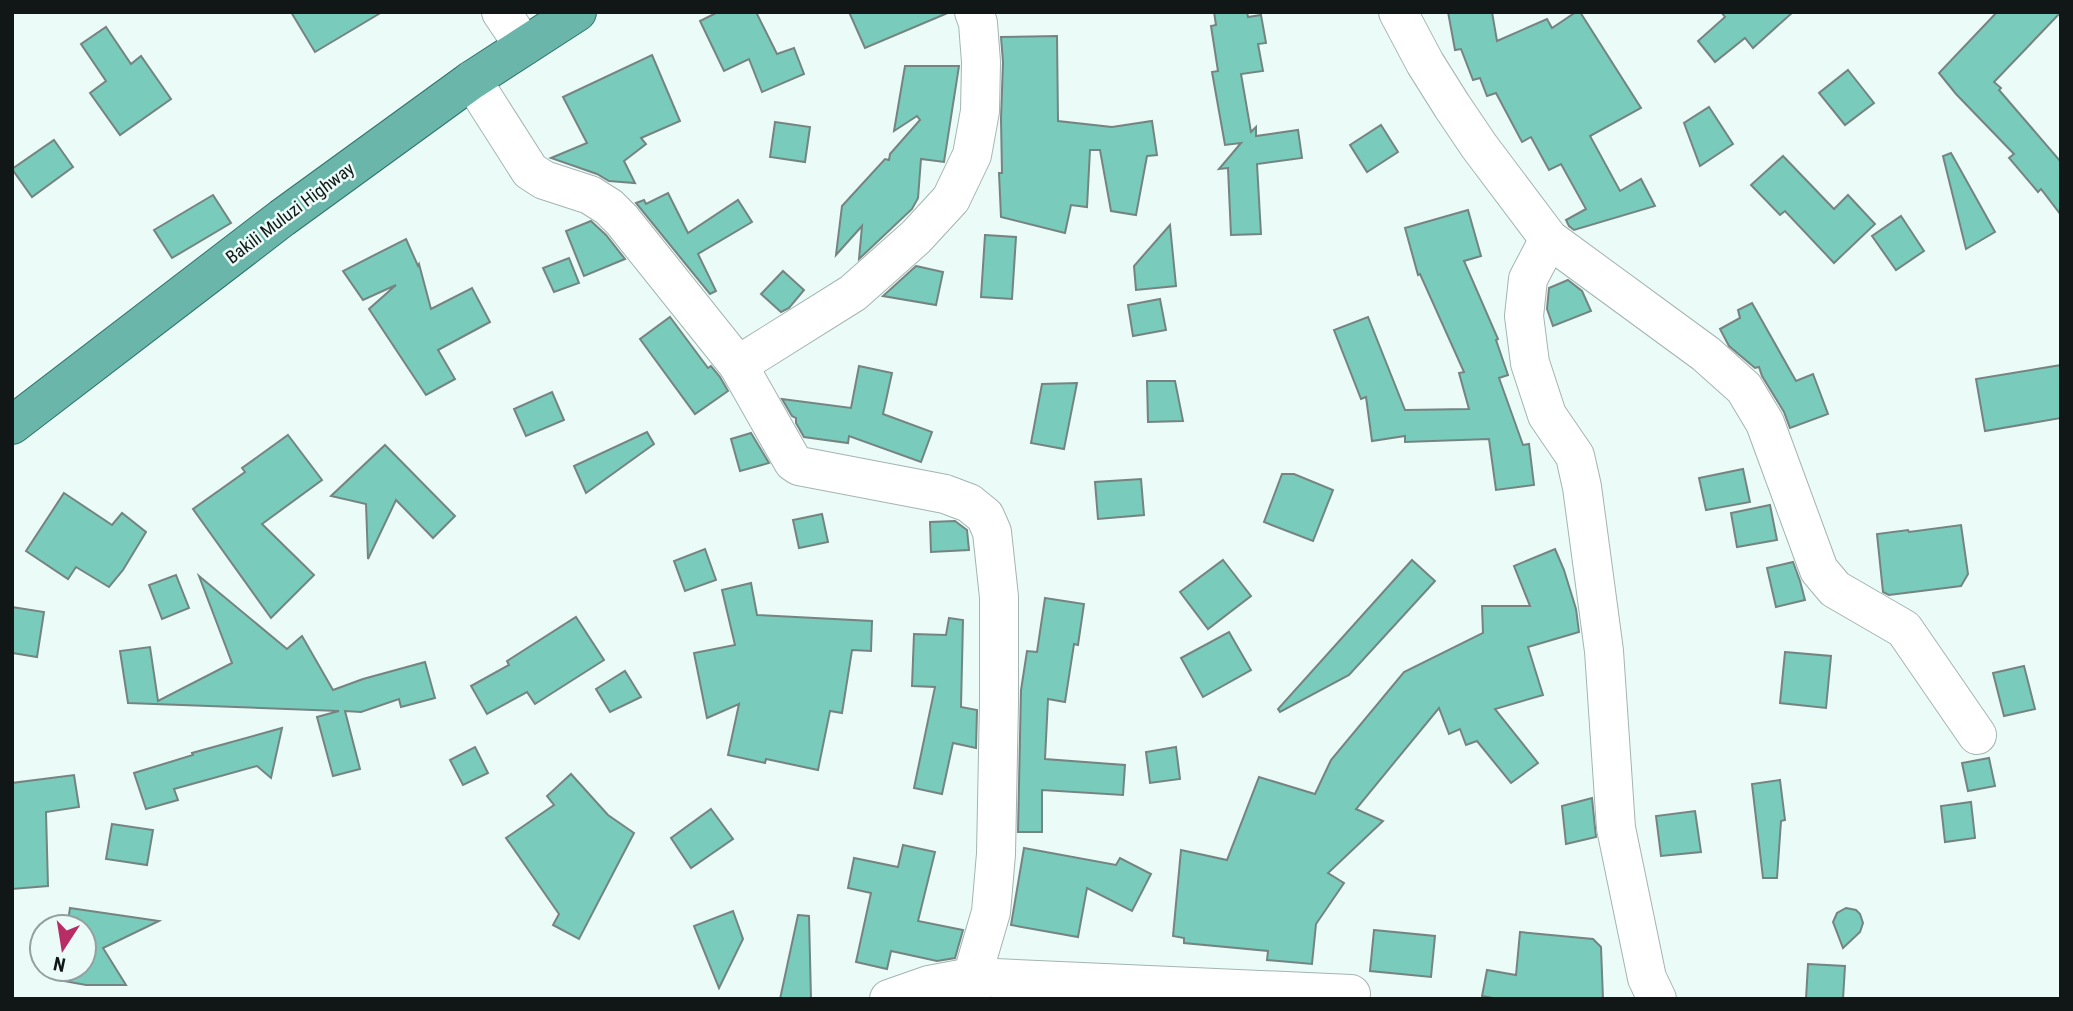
<svg xmlns="http://www.w3.org/2000/svg" width="2073" height="1011" viewBox="0 0 2073 1011" font-family="'Roboto Condensed',sans-serif">
<rect width="100%" height="100%" fill="#ebfcf8"/>
<g fill="#79cbbc" stroke="#758481" stroke-width="2">
<polygon points="291,12 382,12 315,52"/>
<polygon points="718,12 756,12 777,54 794,48 804,74 762,92 749,59 724,71 700,21"/>
<polygon points="849,12 950,12 865,48"/>
<polygon points="1214,12 1247,12 1248,17 1261,15 1266,43 1258,44 1263,71 1241,74 1251,132 1256,127 1256,136 1298,130 1302,158 1257,164 1261,234 1231,235 1228,168 1219,169 1241,143 1225,145 1212,72 1218,71 1211,26 1216,25"/>
<polygon points="1448,12 1492,12 1497,41 1547,19 1552,28 1576,12 1580,12 1641,108 1590,136 1620,191 1641,179 1655,206 1574,230 1569,226 1566,220 1586,209 1561,164 1549,170 1531,137 1522,142 1496,93 1487,96 1480,78 1473,80 1461,49 1455,50"/>
<polygon points="1721,12 1793,12 1753,48 1745,38 1715,62 1698,41 1725,17"/>
<polygon points="1997,12 2061,12 1994,82 2001,88 1999,90 2061,162 2061,215 2041,189 2038,192 2009,158 2014,154 1956,94 1939,73"/>
<polygon points="106,27 131,64 141,56 171,99 120,135 90,93 106,81 81,44"/>
<polygon points="1057,36 1058,121 1112,127 1152,121 1157,155 1147,156 1136,215 1111,211 1100,150 1090,150 1087,207 1071,205 1065,233 1001,217 999,173 1002,173 1001,119 1003,62 1001,37"/>
<polygon points="652,55 680,121 641,138 646,144 624,161 635,183 609,181 597,174 551,158 587,143 563,97"/>
<polygon points="905,66 959,66 944,162 921,159 918,198 912,209 859,259 862,226 836,255 842,206 885,159 889,160 890,154 920,120 917,116 894,131"/>
<polygon points="1848,70 1874,103 1845,125 1819,93"/>
<polygon points="1709,107 1733,144 1700,166 1684,123"/>
<polygon points="775,122 810,127 805,162 770,157"/>
<polygon points="1381,125 1398,152 1367,172 1350,145"/>
<polygon points="54,140 73,167 32,197 12,169"/>
<polygon points="1951,153 1995,232 1966,249 1943,156"/>
<polygon points="1783,156 1834,209 1848,195 1875,224 1834,263 1785,211 1780,215 1751,185"/>
<polygon points="668,193 688,233 738,200 752,222 698,254 716,291 710,294 636,203 644,200 646,204"/>
<polygon points="213,195 231,223 172,258 154,230"/>
<polygon points="1468,210 1481,256 1464,261 1498,339 1496,340 1508,375 1499,378 1523,445 1529,444 1534,485 1496,490 1489,439 1405,442 1405,436 1372,441 1366,397 1361,399 1334,330 1368,317 1405,410 1469,409 1459,373 1464,372 1420,274 1418,275 1405,228"/>
<polygon points="1901,216 1924,251 1896,270 1872,236"/>
<polygon points="591,221 606,235 625,259 584,276 566,231"/>
<polygon points="1170,225 1176,286 1136,290 1134,266"/>
<polygon points="985,235 1016,237 1012,299 981,297"/>
<polygon points="406,239 418,266 419,264 431,309 472,288 490,322 438,350 455,379 426,395 369,309 396,285 363,300 343,271"/>
<polygon points="569,258 579,283 554,292 543,268"/>
<polygon points="916,266 943,272 936,305 883,296"/>
<polygon points="783,271 804,290 789,308 781,312 761,294"/>
<polygon points="1568,280 1582,291 1591,311 1553,326 1547,309 1549,288"/>
<polygon points="1160,299 1166,330 1133,336 1128,305"/>
<polygon points="1752,303 1796,381 1813,374 1828,414 1790,428 1784,412 1762,376 1759,367 1755,368 1729,346 1720,329 1740,318 1738,310"/>
<polygon points="670,317 708,368 711,366 720,377 728,391 695,414 640,339"/>
<polygon points="2061,365 2061,418 1985,431 1976,379"/>
<polygon points="859,366 892,373 883,414 932,432 921,462 849,436 848,443 804,437 796,423 796,418 792,416 782,399 851,408"/>
<polygon points="1147,381 1175,381 1183,421 1148,422"/>
<polygon points="1077,383 1064,449 1031,443 1042,384"/>
<polygon points="552,392 564,420 526,436 514,409"/>
<polygon points="647,432 654,444 586,493 574,466"/>
<polygon points="751,433 769,463 740,471 731,439"/>
<polygon points="288,435 322,480 262,524 314,575 271,618 193,509 245,472 242,468"/>
<polygon points="385,445 455,516 433,538 396,500 368,559 366,504 331,496"/>
<polygon points="1743,469 1750,502 1706,510 1699,478"/>
<polygon points="1282,474 1294,474 1333,490 1313,541 1264,522"/>
<polygon points="1141,479 1144,515 1098,519 1095,482"/>
<polygon points="64,493 112,525 122,513 146,532 123,570 109,587 76,567 68,579 26,551"/>
<polygon points="1770,505 1777,540 1737,547 1731,513"/>
<polygon points="822,514 828,542 799,548 793,520"/>
<polygon points="955,521 967,530 969,550 931,552 930,522"/>
<polygon points="1961,525 1968,574 1961,586 1889,595 1883,592 1877,534 1908,530 1909,532"/>
<polygon points="705,549 716,580 685,591 674,561"/>
<polygon points="1555,549 1564,570 1576,609 1579,632 1528,647 1543,695 1495,709 1538,763 1511,783 1477,741 1466,745 1460,729 1449,734 1439,708 1356,809 1383,821 1328,873 1344,883 1316,924 1312,964 1267,960 1268,951 1184,943 1184,938 1173,936 1181,850 1227,860 1259,777 1315,794 1331,760 1404,672 1483,633 1482,606 1530,606 1514,566"/>
<polygon points="1223,560 1251,596 1208,629 1180,592"/>
<polygon points="1412,560 1435,581 1349,675 1280,712 1278,709"/>
<polygon points="1793,562 1800,581 1805,600 1776,607 1767,568"/>
<polygon points="176,575 189,608 162,619 149,585"/>
<polygon points="199,576 287,649 302,636 333,690 363,679 425,662 435,698 401,707 399,699 361,712 345,711 360,769 333,776 317,717 339,711 128,703 120,651 150,647 158,701 232,663"/>
<polygon points="751,583 757,615 872,621 871,651 852,650 842,713 830,711 818,770 766,759 765,763 728,755 739,704 707,718 694,653 735,645 722,590"/>
<polygon points="1045,598 1084,604 1078,645 1074,644 1065,702 1048,699 1045,759 1125,765 1123,795 1042,790 1042,832 1018,832 1021,690 1027,651 1037,652"/>
<polygon points="12,607 44,612 37,657 12,653"/>
<polygon points="576,617 604,660 535,704 527,692 487,714 471,686 509,665 507,661"/>
<polygon points="949,618 963,620 961,707 977,710 976,748 953,743 942,794 914,788 935,687 912,686 914,634 946,635"/>
<polygon points="1229,632 1251,670 1203,697 1181,658"/>
<polygon points="1785,652 1831,656 1826,708 1780,703"/>
<polygon points="2024,666 2035,709 2004,716 1993,673"/>
<polygon points="625,671 641,697 610,712 596,689"/>
<polygon points="282,728 271,778 257,766 174,789 178,800 146,809 134,773 193,755 192,753"/>
<polygon points="475,747 488,773 463,785 450,760"/>
<polygon points="1176,747 1180,779 1150,783 1146,752"/>
<polygon points="1989,758 1995,786 1968,791 1962,763"/>
<polygon points="571,774 608,815 634,833 579,939 553,925 559,914 506,838 554,805 547,796"/>
<polygon points="74,775 79,807 46,812 48,886 12,889 12,783"/>
<polygon points="1780,780 1785,820 1781,821 1777,878 1763,878 1752,784"/>
<polygon points="1592,798 1596,837 1566,844 1562,806"/>
<polygon points="1971,802 1975,838 1945,842 1941,806"/>
<polygon points="711,809 733,839 691,868 671,838"/>
<polygon points="1695,811 1701,852 1661,856 1656,816"/>
<polygon points="112,824 153,830 147,865 106,859"/>
<polygon points="903,845 935,852 918,921 963,930 955,958 937,961 891,951 887,969 856,962 871,893 848,888 854,858 898,867"/>
<polygon points="1024,848 1116,865 1120,858 1151,874 1132,911 1087,888 1078,937 1011,925"/>
<polygon points="70,908 159,921 103,948 126,985 86,985 58,980 59,969 84,969 84,927 67,927"/>
<polygon points="1846,908 1856,910 1860,914 1863,923 1860,932 1843,948 1833,922 1837,913"/>
<polygon points="733,911 743,939 719,988 694,926"/>
<polygon points="798,915 809,916 811,999 780,999"/>
<polygon points="1374,930 1435,936 1431,977 1370,971"/>
<polygon points="1520,932 1593,939 1601,947 1603,999 1498,999 1482,996 1487,970 1516,975"/>
<polygon points="1808,964 1845,966 1843,999 1806,999"/>
</g>
<g fill="none" stroke-linecap="round" stroke-linejoin="round">
<g stroke="#a4b4b0" stroke-width="40">
<g id="minor">
<polyline points="501,12 524,46"/>
<polyline points="1398,12 1425,63 1452,106 1479,146 1549,239 1706,354 1744,388 1765,423 1819,570 1835,589 1904,629 1977,735"/>
<polyline points="472,80 530,171 544,180 590,195 609,207 622,220 738,365 793,462 799,466 945,494 969,503 985,516 992,532 999,597 999,702 996,854 991,912 972,977 970,999"/>
<polyline points="1549,239 1528,279 1524,316 1530,363 1547,415 1575,456 1582,487 1604,651 1616,828 1647,978 1657,999"/>
<polyline points="738,365 853,293 916,237 951,199 972,155 980,111 981,62 978,23 974,12"/>
<polyline points="889,999 929,985 972,977 1351,994"/>
</g>
</g>
<g stroke="#337369" stroke-width="40">
<polyline id="trunk" points="12,425 282,218 472,80 577,12"/>
</g>
<use href="#minor" stroke="#fff" stroke-width="38"/>
<use href="#trunk" stroke="#6bb6aa" stroke-width="38"/>
</g>
<g text-anchor="middle" stroke-width="5" stroke-linejoin="round" paint-order="stroke">
<g font-size="18" fill="#111716" stroke="#ebfcf8">
<text transform="translate(290 213) rotate(-37)" y="6">Bakili Muluzi Highway</text>
</g>
</g>
<rect width="2073" height="1011" fill="none" stroke="#111716" stroke-width="28"/>
<g transform="translate(63 948) rotate(192)"><circle r="33" fill="#ebfcf8" stroke="#94a09e" stroke-width="2"/>
<path d="M0-5L12 26L0 18L-12 26Z" fill="#b82d66"/>
<text y="-10" font-size="19" font-weight="bold" text-anchor="middle" fill="#111716">N</text>
</g>
</svg>
